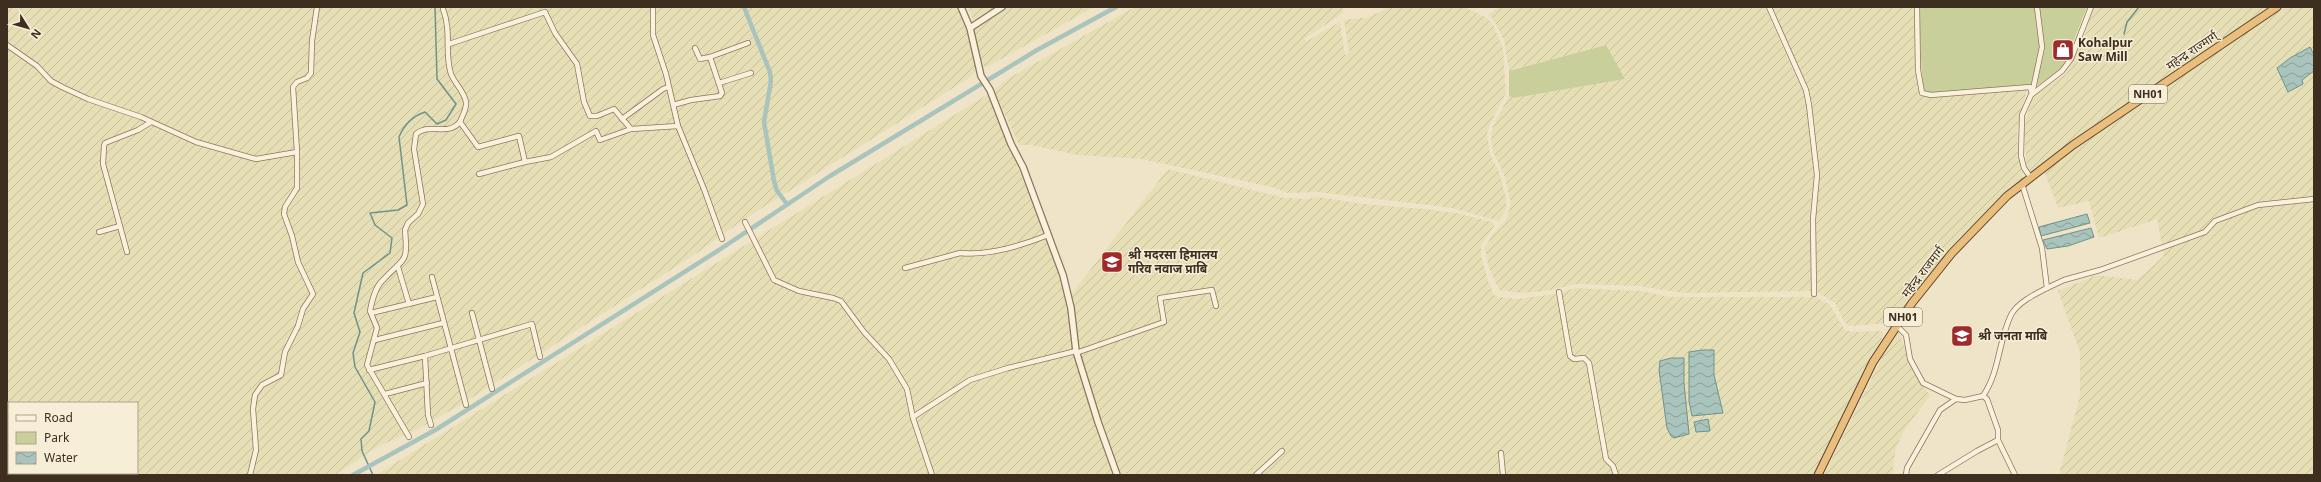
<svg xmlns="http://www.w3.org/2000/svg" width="2321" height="482" viewBox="0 0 2321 482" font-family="Georgia,'Noto Sans Devanagari',serif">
<defs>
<pattern id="farmland-furrows" width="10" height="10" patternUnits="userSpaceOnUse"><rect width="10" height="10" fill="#e6deb5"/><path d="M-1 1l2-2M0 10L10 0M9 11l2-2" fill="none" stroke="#c6bf9b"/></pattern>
<pattern id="water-waves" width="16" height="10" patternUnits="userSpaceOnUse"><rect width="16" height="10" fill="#a9c4bc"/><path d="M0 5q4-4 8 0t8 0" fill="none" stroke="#8ba098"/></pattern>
</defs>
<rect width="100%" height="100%" fill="#f0e4c8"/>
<g fill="url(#farmland-furrows)" fill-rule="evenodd">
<path d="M7,7h951l7,13 11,51 -7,7 -226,142 -46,33 -235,151 -44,25 -41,18 -42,28h-328zM9,403h128v70h-128z"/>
<polygon points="968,7 999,7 974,22"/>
<polygon points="1004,7 1094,7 987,67 984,67 974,35 975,28"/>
<polygon points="1135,7 1344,7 1343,13 1304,39 1307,41 1340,22 1345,55 1349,53 1344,20 1369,17 1390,7 1464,7 1487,18 1493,25 1503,48 1506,93 1489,126 1487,134 1490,154 1499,172 1506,197 1506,209 1502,216 1499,221 1452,208 1318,192 1288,193 1272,187 1141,159 1078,155 1031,145 1019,145 994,90 1009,78"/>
<polygon points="1499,7 1765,7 1805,96 1809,121 1814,175 1810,214 1812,291 1683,293 1639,286 1576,284 1546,291 1521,293 1499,290 1488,265 1485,248 1492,235 1506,220 1511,204 1504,174 1493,152 1491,135 1493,126 1509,96 1513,98 1625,79 1605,45 1509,71 1504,40 1493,19 1488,15"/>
<polygon points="1772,7 1916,7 1918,87 1923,97 2027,89 2017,130 2018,152 2023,179 1997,201 1896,321 1892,323 1849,326 1844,321 1835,303 1817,292 1815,215 1818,180 1811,104 1808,89"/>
<polygon points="2093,7 2269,7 2032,172 2027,170 2024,133 2026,120 2032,100 2037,93 2066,74 2084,39"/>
<polygon points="2283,7 2314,7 2314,197 2258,204 2203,231 2162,246 2157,219 2099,238 2089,201 2058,208 2044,170 2074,148"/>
<polygon points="988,94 1051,249 1067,300 1168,169 1285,198 1305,199 1319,197 1363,204 1425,209 1456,213 1492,222 1494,226 1481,245 1481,255 1488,281 1494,295 1500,297 1518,299 1555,294 1557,296 1568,359 1582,360 1587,364 1606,462 1611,467 1614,475 376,475"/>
<polygon points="2304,201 2314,202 2314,475 2059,475 2080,395 2080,352 2058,291 2097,275 2137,280 2164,256 2162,249 2209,232 2221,220 2259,207"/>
<polygon points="1575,288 1642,291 1670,297 1815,297 1829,304 1845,330 1851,332 1883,331 1882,339 1840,420 1815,475 1619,475 1617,467 1609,459 1605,444 1590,361 1586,357 1575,357 1572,353 1561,292"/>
<polygon points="1899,332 1914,372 1930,396 1905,429 1896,448 1892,475 1824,475 1883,355"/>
</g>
<g fill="#c9cf9b">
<polygon points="1919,7 2087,7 2065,63 2057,72 2038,85 1933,94 1925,92 1922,81"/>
<polygon points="1606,45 1625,79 1513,98 1509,96 1509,71"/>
</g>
<g fill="url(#water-waves)" stroke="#6f938a">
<polygon points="2310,47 2314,55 2314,71 2302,80 2303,84 2288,92 2277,68 2290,58"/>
<polygon points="2087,214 2090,223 2041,236 2039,227"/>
<polygon points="2091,228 2094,237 2068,246 2047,249 2043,240"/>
<polygon points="1702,350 1714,350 1714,375 1723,413 1692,416 1689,401 1689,352"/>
<polygon points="1671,358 1684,358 1684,383 1689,434 1674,438 1671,436 1667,428 1659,370 1660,361"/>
<polygon points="1708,419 1710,431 1696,432 1694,422"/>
</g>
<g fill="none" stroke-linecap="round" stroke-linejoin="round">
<g stroke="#6f938a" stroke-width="1.5">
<polyline points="2124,34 2127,22 2139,7"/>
<path d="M373,475l-11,-24 -1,-12 8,-8 6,-29 -20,-35 -2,-14 7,-21 -6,-19 9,-40 27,-20 2,-15 -17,-13 -5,-12 28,-3 9,-5 -8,-68c5,-12 14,-21 26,-25l12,12 9,-4 10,-16 -19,-25 -2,-72"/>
</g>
<g stroke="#a9c4bc" stroke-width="4.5">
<polyline points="744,7 770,72 771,81 764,122 774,181 777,191 787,204"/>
<polyline points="353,475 437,429 719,250 830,176 1037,50 1116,7"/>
</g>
<g stroke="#8d765c" stroke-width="6">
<g id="minor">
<polyline points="653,7 653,35 666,74 678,126 704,189 722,239"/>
<polyline points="1769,7 1806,90 1809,105 1817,175 1813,219 1814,294"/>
<polyline points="1917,7 1918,70 1922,93 1931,95 2030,87 2032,94"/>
<path d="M443,9c9,23 1,44 8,65 4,10 13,17 15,28 1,7 -4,14 -6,20l18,25 41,-11 6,26 26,-5 45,-26 4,9 31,-11"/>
<polyline points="449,44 545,12 555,33 577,64 584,102 590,116 597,116 614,109 631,129 678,126"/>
<polyline points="7,45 37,66 51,81 62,87 88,99 141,117 196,142 256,159 297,152"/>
<polyline points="695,48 700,59 710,57"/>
<polyline points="719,83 751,73"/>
<polyline points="2032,94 2042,47 2037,7"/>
<polyline points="673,105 691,100 720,96 722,93 710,57 748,43"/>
<polyline points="622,119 663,89 668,87"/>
<polyline points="479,174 525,162"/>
<polyline points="2031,178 2024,168 2021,156 2022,115 2031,95 2062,71 2071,59 2091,7"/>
<polyline points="745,222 774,280 799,291 833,298 841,301 864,332 889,359 907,389 913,418 932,475"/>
<polyline points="99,232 120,226"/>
<polyline points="127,252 103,164 104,146 105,143 138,130 151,122"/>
<polyline points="398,267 409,304"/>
<path d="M905,268l55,-15c30,3 61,-7 88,-18"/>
<polyline points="432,277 466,405"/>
<polyline points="2047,288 2064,280 2100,270 2205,232 2215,221 2258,205 2314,199"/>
<polyline points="1559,292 1570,356 1574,359 1584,358 1589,363 1606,459 1613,466 1616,475"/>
<polyline points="371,313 437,297"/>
<polyline points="472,313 492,389"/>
<polyline points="1897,326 1906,335 1910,359 1923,383 1956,399"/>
<polyline points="375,340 443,323"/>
<polyline points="1076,353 1164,322 1160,298 1212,290 1216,306"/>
<polyline points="425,356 428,415 431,425"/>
<polyline points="369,370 425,356 532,324 540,357"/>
<polyline points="385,394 427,383"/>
<path d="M1983,396c17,-25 15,-54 28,-81 6,-12 24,-21 36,-27l-5,-40 -20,-64"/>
<polyline points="913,417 970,380 1008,368 1076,351"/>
<path d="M409,437l-42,-72 10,-37 -7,-17c2,-10 5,-24 13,-31 22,-24 25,-15 22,-50l3,-7 10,-9 5,-10 -9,-55 2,-15c14,-12 31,3 44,-12"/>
<polyline points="1501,453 1503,475"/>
<polyline points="250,475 256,450 253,409 255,395 262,385 281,375 285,352 298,326 303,309 313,294 298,262 292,236 284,214 285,207 297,188 297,152 293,87 297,82 307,78 311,73 312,41 317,7"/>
<polyline points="1256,475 1282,451"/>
<polyline points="1906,475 1907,468 1940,410 1956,399 1965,400 1983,396 1987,399 1998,430 1998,440 2015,475"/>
<polyline points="1938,475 1977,451 1998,440"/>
</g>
</g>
<g stroke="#8d765c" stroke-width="8">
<g id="tertiary">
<polyline points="961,7 970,28 981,76 990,90 1011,144 1023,167 1063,275 1071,308 1076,351 1098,422 1117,475"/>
<polyline points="970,28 1002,7"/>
</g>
</g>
<g stroke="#5b4430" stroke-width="9">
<polyline id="trunk" points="1818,475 1873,362 1912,303 1952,253 2007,196 2073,145 2277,7"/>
</g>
<use href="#minor" stroke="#faf1dc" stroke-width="4.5"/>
<use href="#tertiary" stroke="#faf1dc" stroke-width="5.5"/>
<use href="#trunk" stroke="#eabe7c" stroke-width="7"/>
</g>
<defs>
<g id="shop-square" transform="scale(1.15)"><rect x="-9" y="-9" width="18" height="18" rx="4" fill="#9e2a2b" stroke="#f7eed8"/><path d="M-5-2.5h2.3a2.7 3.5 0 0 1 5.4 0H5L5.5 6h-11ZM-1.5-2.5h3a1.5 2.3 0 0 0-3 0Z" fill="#fff"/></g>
<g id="school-square" transform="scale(1.15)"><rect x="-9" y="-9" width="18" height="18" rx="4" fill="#9e2a2b" stroke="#f7eed8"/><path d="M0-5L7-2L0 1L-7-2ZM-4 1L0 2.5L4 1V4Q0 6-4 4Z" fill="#fff"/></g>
</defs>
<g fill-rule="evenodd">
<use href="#shop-square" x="2063" y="50"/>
<use href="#school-square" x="1112" y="262"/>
<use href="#school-square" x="1962" y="336"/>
</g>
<g text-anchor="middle" stroke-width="3" stroke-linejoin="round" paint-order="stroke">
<g fill="#f7eed8" stroke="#756857" stroke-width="1">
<rect x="2129" y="85" width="38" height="18" rx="3"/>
<rect x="1884" y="308" width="38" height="18" rx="3"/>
</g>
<g font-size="11" font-weight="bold" fill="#3d2e20">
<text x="2148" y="98">NH01</text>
<text x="1903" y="321">NH01</text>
</g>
<g font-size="12" font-weight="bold" fill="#3d2e20" stroke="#f7eed8" text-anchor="start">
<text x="2078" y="47">Kohalpur<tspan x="2078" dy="14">Saw Mill</tspan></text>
<text x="1128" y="259">श्री मदरसा हिमालय<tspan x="1128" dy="14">गरिव नवाज प्राबि</tspan></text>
<text x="1978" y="340">श्री जनता माबि</text>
</g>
<g font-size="12" fill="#3d2e20" stroke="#f7eed8">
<text transform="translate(2192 51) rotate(-34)" y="4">महेन्द्र राज्मार्ग्</text>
<text transform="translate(1923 272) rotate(-52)" y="4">महेन्द्र राजमार्ग</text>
</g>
</g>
<rect width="2321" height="482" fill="none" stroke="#3d2e20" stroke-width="16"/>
<rect x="8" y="402" width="130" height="72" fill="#f7eed8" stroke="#ada18e"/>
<rect x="16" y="415" width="20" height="6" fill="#faf1dc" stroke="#ada18e"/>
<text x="44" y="422" font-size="12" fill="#3d2e20">Road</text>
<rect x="16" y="432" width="20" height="12" fill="#c9cf9b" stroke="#ada18e"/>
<text x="44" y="442" font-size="12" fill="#3d2e20">Park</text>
<rect x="16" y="452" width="20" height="12" fill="url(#water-waves)" stroke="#ada18e"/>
<text x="44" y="462" font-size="12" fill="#3d2e20">Water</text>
<g transform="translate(28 28) rotate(127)" stroke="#f7eed8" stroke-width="3" paint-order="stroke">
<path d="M0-3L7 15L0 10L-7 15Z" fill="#3d2e20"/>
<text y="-6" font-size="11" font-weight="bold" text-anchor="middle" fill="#3d2e20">N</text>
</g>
</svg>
